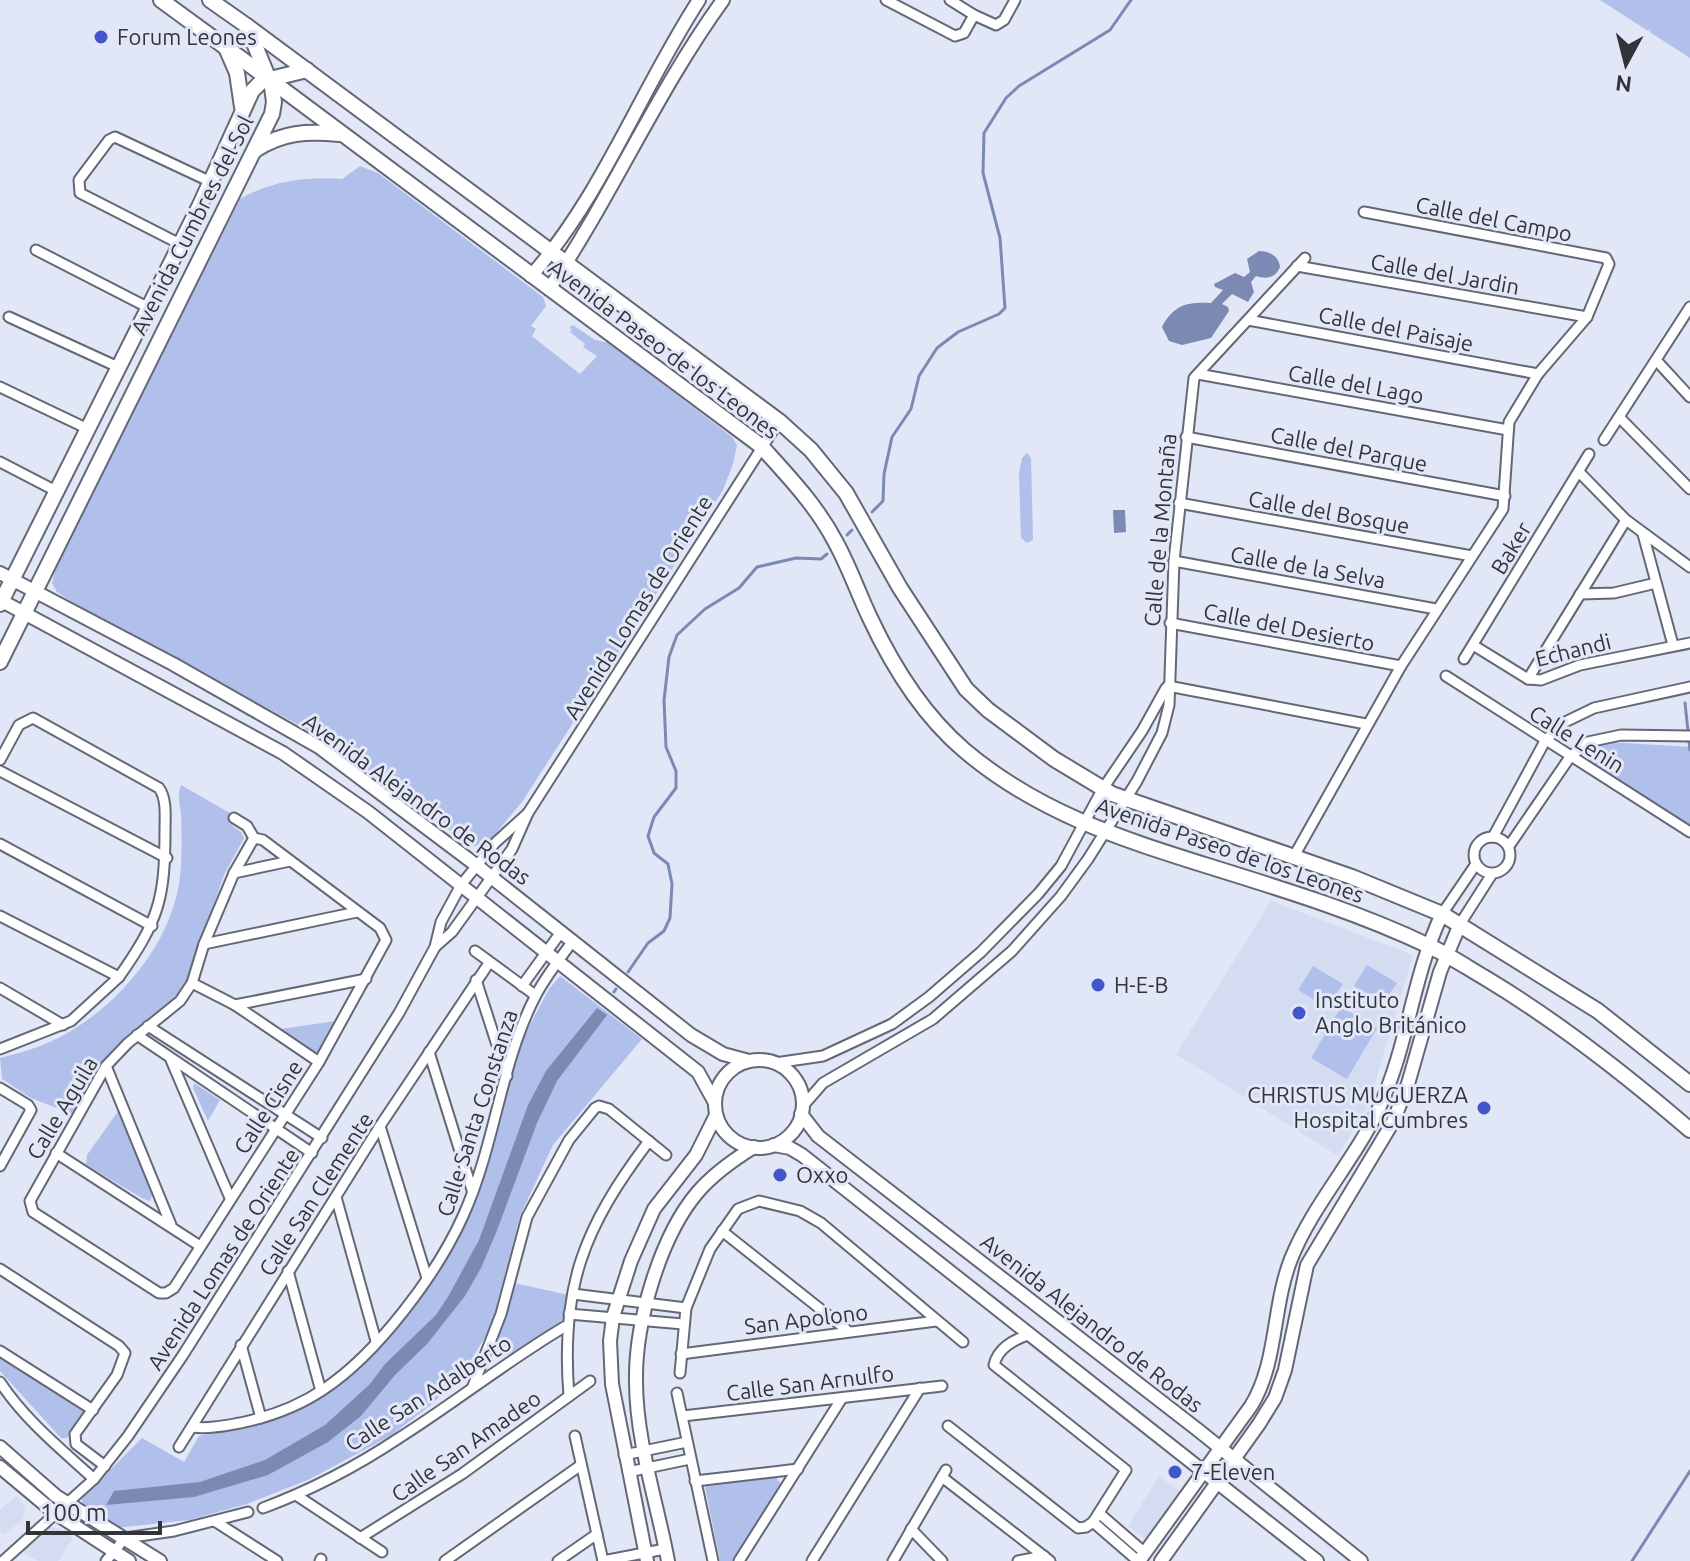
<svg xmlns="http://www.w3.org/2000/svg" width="1690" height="1561" viewBox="0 0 1690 1561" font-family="Ubuntu,sans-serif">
<rect width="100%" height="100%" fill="#e2e7f7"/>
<g fill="#d4dcf2">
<polygon points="1271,901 1413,955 1369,1103 1338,1156 1176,1054"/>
<polygon points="1159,1476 1181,1492 1147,1540 1128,1526"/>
<polygon points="16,1496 25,1506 24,1515 22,1520 4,1535 0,1530 0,1510"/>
<polygon points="47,1527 57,1528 73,1538 58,1561 38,1561 21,1551"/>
</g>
<g fill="#b1bfeb">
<polygon points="1600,0 1690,0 1690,58"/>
<path d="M360,166l18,7 165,124 3,9 -15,20 5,3 -4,7 48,38 17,-18 -14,-9 2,-3 -15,-12 2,-3 -3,-1 4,-3 22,15 14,3 123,94 5,8 -4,19 -10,26 -201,312 -36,43 -13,1 -12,-7 -129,-96 -257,-139 -18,-12 -5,-9 4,-16 184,-368c31,-18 67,-23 102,-20z"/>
<polygon points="1027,453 1031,458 1033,540 1027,543 1021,538 1019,474 1022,458"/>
<polygon points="1608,742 1690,747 1690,825 1590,761 1592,749"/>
<path d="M181,785l49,28 -1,10 12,9 3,6 -20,37 -40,117 -14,15 -37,23 -16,15 -15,18 -30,51 -41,-16 -29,-19 -2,-21c25,-6 53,-15 74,-29 52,-32 99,-91 106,-152 2,-21 2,-41 1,-62 -1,-12 -4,-18 0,-30z"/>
<polygon points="1367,965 1397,983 1383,1003 1354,986"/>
<polygon points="1313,966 1343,984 1327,1008 1298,990"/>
<polygon points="560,976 642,1039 553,1145 520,1216 491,1327 464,1372 431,1405 390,1436 310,1479 247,1504 189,1520 116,1528 82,1509 82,1498 142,1438 184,1462 199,1436 262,1422 313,1400 353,1372 417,1302 464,1222 479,1186 523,1038 549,989"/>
<polygon points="1341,1007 1377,1028 1347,1079 1311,1058"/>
<polygon points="343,1020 318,1052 310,1051 280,1029"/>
<polygon points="194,1083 220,1100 208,1121 193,1088"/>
<polygon points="119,1110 154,1190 150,1201 142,1198 86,1165 87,1155"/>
<path d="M514,1283l55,12 -4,22 -4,5c-15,11 -37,33 -56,33l-9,-7c3,-22 16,-42 18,-65z"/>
<polygon points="0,1353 88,1410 67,1438 61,1438 0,1371"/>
<polygon points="774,1475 781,1484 781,1488 736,1561 720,1561 705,1487 707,1484"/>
</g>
<g fill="#7c89b2">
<path d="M1259,251c10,0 20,5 21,16 -5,12 -14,12 -24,9l-5,6 3,10 -6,10 -16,-8 -10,10 6,3 1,4 -18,27 -29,7 -13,-4 -7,-14c12,-23 26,-25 49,-24l12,-13 -8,-3 -1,-3 21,-11 9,4 6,-5 -3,-13z"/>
<polygon points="1113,510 1125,510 1126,532 1114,533"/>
<polygon points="597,1008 607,1015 557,1081 537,1123 496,1233 481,1268 465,1296 427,1344 395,1375 361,1416 328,1442 268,1475 194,1497 106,1505 114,1491 200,1482 265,1460 325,1425 370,1384 385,1364 436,1315 449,1295 479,1240 528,1105 546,1071"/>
</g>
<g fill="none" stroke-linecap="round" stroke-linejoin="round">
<g stroke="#7c89b2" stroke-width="3">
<polyline points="872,512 883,501 884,474 892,437 911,409 919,376 937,348 958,332 999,314 1005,308 1000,238 983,173 984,133 1006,98 1019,86 1110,30 1131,0"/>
<polyline points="847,535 852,530"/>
<polyline points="1685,703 1688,731"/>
<polyline points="1689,741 1690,750"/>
<polyline points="628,972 648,943 664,931 670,918 672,884 668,864 654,853 648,836 654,817 676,788 676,771 666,747 664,700 669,657 677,635 705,609 739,588 757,567 796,558 821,559 827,554"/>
<polyline points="614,992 616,989"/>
<polyline points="1632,1561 1690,1471"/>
</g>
<g stroke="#646876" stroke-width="13">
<g id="minor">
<polyline points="886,0 955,36 964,33 974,15"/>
<polyline points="950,0 974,15 996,25 1004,20 1015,0"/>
<polyline points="180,244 80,193 79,180 109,140 115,137 211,182"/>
<polyline points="36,250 149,308"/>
<polyline points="1297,266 1587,317"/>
<polyline points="9,317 118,367"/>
<polyline points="1248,320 1538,374"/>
<polyline points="1656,360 1690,397"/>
<polyline points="1198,374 1508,430"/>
<polyline points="0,387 88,429"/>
<polyline points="1619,417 1690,489"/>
<polyline points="1186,437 1505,496"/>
<polyline points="1604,440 1690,307"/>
<polyline points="0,462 56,491"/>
<polyline points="1579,472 1626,520 1690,567"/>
<polyline points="1179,503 1472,556"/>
<polyline points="1643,534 1673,645"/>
<polyline points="1174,561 1436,609"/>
<polyline points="1580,594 1614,593 1656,583"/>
<polyline points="1170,623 1401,666"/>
<polyline points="1473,645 1528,679 1541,680 1580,665 1690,643"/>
<polyline points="1464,659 1589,454"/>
<polyline points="1446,676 1690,832"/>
<polyline points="1528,679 1626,520"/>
<polyline points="1168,686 1366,724"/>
<path d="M0,760l19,-35 14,-7 126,70c8,11 6,29 6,42 0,69 -6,90 -46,147l-119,-61"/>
<polyline points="0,771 167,858"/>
<polyline points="234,818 247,826 254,838"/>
<circle cx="1492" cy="855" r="18"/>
<polyline points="1493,837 1545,741 1563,723 1594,708 1690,687"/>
<polygon points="254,838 263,840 380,928 386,940 319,1062 174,1288 166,1293 159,1293 33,1212 30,1201 106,1066 128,1043 180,1001 192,983 204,944 234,873"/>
<polyline points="0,844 152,926"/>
<polyline points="1509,846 1570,757 1588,742 1621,735 1690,736"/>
<polyline points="1293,858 1401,666 1503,509 1509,422 1538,374 1587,317 1609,264 1606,258 1364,212"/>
<polyline points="234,873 290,861"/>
<polyline points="1442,914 1476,864"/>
<polyline points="1460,924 1492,874"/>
<polyline points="204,944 357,912"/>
<polyline points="435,947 452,932 512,849 528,813 779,421"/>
<polyline points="475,951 535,995"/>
<polyline points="476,980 507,1076"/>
<polyline points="192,983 235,1005 319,1062"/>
<polyline points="522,986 561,932"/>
<polyline points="0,988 63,1025"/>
<polyline points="235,1005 366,979"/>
<polyline points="148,1026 322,1138"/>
<polyline points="137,1035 312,1153"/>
<polyline points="0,1049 71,1021 119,977"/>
<polyline points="429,1052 472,1190"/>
<polyline points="171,1060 230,1198"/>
<polyline points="775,1063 823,1056 892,1024 929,997 981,952 1038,894 1061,866 1102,790 1142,731 1166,688"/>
<polyline points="106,1066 171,1225"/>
<polyline points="0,1088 28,1105 31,1110 0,1166"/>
<polyline points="803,1106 823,1083 933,1019 1012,951 1061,896 1088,859 1137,781 1162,733 1169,705 1174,561 1194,378 1305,258"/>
<polyline points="380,1126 427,1278"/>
<polyline points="56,1153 200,1246"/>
<polyline points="336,1197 376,1341"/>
<polyline points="722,1231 848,1331"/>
<polyline points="0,1269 119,1346 125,1353 117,1375 75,1434 76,1444 105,1466"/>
<polyline points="288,1271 321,1391"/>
<polyline points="573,1294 686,1308"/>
<polyline points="569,1314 683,1324"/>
<polyline points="241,1345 261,1418"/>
<polyline points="0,1351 93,1410"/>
<polyline points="681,1354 936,1321"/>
<polyline points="680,1373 686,1308 710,1249 738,1209 759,1201 800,1211 821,1223 963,1342"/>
<path d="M0,1382c25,38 61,67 94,97"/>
<polyline points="473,1386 501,1314 527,1217 569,1140 595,1108 599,1106 609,1109 666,1155"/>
<polyline points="677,1393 713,1561"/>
<path d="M569,1396c-9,-110 15,-169 80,-255"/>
<polyline points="683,1416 942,1386"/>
<path d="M948,1426l130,102 8,-1 7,-5 33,-52 -132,-105c4,-17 19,-25 36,-31"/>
<path d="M192,1427c17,2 31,-1 48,-4 29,-6 59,-17 84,-34 53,-35 113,-115 139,-173 32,-70 37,-151 72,-219 10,-20 25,-38 37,-55"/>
<polyline points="575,1436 603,1561"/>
<polyline points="179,1447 380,1126 489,963"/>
<polyline points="624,1455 687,1442"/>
<polyline points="628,1472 690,1459"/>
<polyline points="942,1477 1050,1561"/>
<polyline points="695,1481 798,1469"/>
<polyline points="296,1495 382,1552"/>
<path d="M263,1508c48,-18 94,-42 136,-70 57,-36 109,-78 167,-112"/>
<polyline points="1100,1514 1145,1553"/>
<polyline points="216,1522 277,1561"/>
<polyline points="1093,1522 1138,1561"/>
<polyline points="911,1529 942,1561"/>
<polyline points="360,1538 462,1474 590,1381"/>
<polyline points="3,1561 94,1479 128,1436 183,1355 399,1013 435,947 441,922 461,885 495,843 528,813"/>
<polyline points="106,1561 125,1538 174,1531 248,1512"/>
<polyline points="320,1561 321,1559"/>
<polyline points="445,1561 581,1465"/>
<polyline points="558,1561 597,1534"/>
<polyline points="603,1561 665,1549"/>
<polyline points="739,1561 842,1398"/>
<polyline points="812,1561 920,1388"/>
<polyline points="893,1561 946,1470"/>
<polyline points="1018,1561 1044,1556"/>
</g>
</g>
<g stroke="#646876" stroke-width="16">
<g id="tertiary">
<path d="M531,276c72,-82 109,-185 168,-276"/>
<path d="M549,289c63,-93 108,-198 174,-289"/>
<polyline points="0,573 173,664 319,747 476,865 691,1035 723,1054 749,1061"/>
<polyline points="0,600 283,753 368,812 698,1072 714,1101"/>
<circle cx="759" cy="1104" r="44"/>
<polyline points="801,1114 818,1136 1198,1430 1361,1561"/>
<polyline points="774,1145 790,1148 802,1155 1317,1561"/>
<polyline points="0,1447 56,1496 160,1561"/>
<polyline points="0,1467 55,1513 129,1561"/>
<polyline points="647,1561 612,1384 610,1341 613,1317 631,1261 654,1209 696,1155 716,1115"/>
<path d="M668,1561c-11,-59 -32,-120 -32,-180 -1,-58 24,-144 61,-188 16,-19 36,-33 57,-46"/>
<path d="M1139,1561l112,-155c27,-44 21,-99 40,-147 22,-55 64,-99 89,-153 28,-61 33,-131 62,-192"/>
<polyline points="1161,1561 1259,1424 1275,1398 1285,1370 1307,1265 1393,1122 1408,1084 1440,972 1460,924"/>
</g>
</g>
<g stroke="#646876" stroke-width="18">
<g id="secondary">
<polyline points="247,26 779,421 811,450 846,493 900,588 966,689 988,710 1054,759 1112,794 1352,877 1442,914 1598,1011 1690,1084"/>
<path d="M269,79l492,367c28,31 55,59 74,95 14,25 23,52 35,77 23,49 53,97 94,132 73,62 155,88 244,116 74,23 150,46 221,80 20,9 39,22 58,33 73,44 138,95 203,151"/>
</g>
</g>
<g stroke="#646876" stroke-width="18">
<g id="primary">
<polyline points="161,0 269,79"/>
<polyline points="227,50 237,73 242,107"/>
<path d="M255,150c28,-18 52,-19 84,-16"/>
<polyline points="0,604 200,205 252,91 262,81 307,70"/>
<polyline points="0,662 272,114 274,102 272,87 247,26 210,0"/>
</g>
</g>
<use href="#minor" stroke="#fff" stroke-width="9"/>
<use href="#tertiary" stroke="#fff" stroke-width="12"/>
<use href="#secondary" stroke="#fff" stroke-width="14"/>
<use href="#primary" stroke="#fff" stroke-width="14"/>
</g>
<g fill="#4256ca" stroke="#e2e7f7" stroke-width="3">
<circle cx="101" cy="37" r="8"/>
<circle cx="1098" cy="985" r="8"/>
<circle cx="1299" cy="1013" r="8"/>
<circle cx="1484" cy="1108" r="8"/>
<circle cx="780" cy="1175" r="8"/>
<circle cx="1175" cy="1472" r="8"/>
</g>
<g text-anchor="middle" stroke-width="6" stroke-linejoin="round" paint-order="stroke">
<g font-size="22" fill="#32343a" stroke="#e2e7f7" text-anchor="start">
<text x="117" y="45">Forum Leones</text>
<text x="1114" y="993">H-E-B</text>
<text x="1315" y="1008">Instituto<tspan x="1315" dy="25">Anglo Británico</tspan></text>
<text x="1468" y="1103" text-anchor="end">CHRISTUS MUGUERZA<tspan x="1468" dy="25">Hospital Cumbres</tspan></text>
<text x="796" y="1183">Oxxo</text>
<text x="1191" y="1480">7-Eleven</text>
</g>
<g font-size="22" fill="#32343a" stroke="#e2e7f7">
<text transform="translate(1494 219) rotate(11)" y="8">Calle del Campo</text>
<text transform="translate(192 225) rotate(-63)" y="8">Avenida Cumbres del Sol</text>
<text transform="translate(1445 274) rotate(10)" y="8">Calle del Jardin</text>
<text transform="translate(1396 329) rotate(11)" y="8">Calle del Paisaje</text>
<text transform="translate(664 349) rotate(37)" y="8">Avenida Paseo de los Leones</text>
<text transform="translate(1356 384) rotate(10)" y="8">Calle del Lago</text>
<text transform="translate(1349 449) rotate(11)" y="8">Calle del Parque</text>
<text transform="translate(1329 512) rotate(10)" y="8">Calle del Bosque</text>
<text transform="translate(1160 530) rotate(-85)" y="8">Calle de la Montaña</text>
<text transform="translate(1511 548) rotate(-59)" y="8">Baker</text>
<text transform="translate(1308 567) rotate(10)" y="8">Calle de la Selva</text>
<text transform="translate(638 607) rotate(-58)" y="8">Avenida Lomas de Oriente</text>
<text transform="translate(1289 627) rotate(11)" y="8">Calle del Desierto</text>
<text transform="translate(1573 650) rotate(-14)" y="8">Echandi</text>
<text transform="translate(1577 739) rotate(32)" y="8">Calle Lenin</text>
<text transform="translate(417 799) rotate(36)" y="8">Avenida Alejandro de Rodas</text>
<text transform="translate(1230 850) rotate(19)" y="8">Avenida Paseo de los Leones</text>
<text transform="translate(268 1107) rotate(-57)" y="8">Calle Cisne</text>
<text transform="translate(62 1108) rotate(-59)" y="8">Calle Aguila</text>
<text transform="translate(477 1113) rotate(-72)" y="8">Calle Santa Constanza</text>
<text transform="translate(316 1194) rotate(-57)" y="8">Calle San Clemente</text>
<text transform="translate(223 1259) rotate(-57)" y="8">Avenida Lomas de Oriente</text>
<text transform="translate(806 1319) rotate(-7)" y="8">San Apolono</text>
<text transform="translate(1092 1323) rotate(38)" y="8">Avenida Alejandro de Rodas</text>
<text transform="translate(810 1383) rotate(-7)" y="8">Calle San Arnulfo</text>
<text transform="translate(428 1393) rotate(-33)" y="8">Calle San Adalberto</text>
<text transform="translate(466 1446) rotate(-35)" y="8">Calle San Amadeo</text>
</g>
</g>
<g transform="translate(1626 64) rotate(187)" stroke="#e2e7f7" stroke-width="6" paint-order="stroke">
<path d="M0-6L14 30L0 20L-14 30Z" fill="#32343a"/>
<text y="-12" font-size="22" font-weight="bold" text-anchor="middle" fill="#32343a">N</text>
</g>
<path d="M28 1521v12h132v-12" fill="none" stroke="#32343a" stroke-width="4"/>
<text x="40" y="1521" font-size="24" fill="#32343a" stroke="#e2e7f7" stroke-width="6" paint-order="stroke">100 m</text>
</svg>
